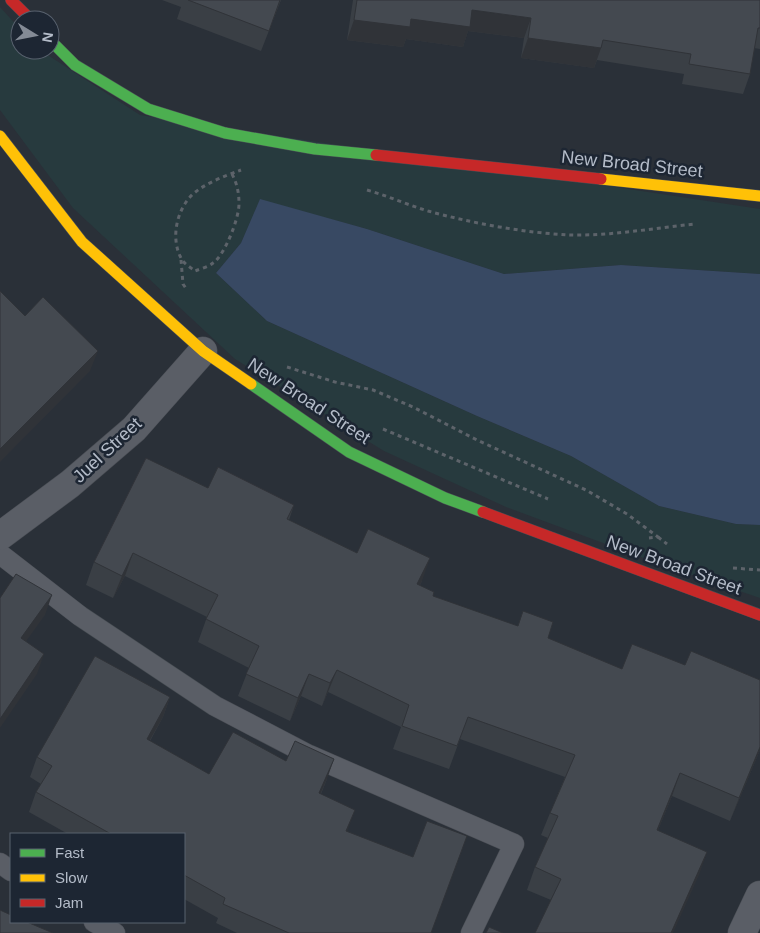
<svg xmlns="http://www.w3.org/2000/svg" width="760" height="933" viewBox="0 0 760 933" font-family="Helvetica,sans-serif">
<rect width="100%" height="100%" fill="#2a3038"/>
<polygon fill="#273a3e" points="0,7 20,29 20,50 40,50 140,115 760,209 760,274 621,265 504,274 367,229 260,200 241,243 216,273 267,321 477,416 571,456 659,506 736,524 760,525 760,598 657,563 506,507 384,451 235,359 73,208 0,110"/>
<polygon fill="#384963" points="260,199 367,229 504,274 621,265 760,274 760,525 736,524 659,506 571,456 477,416 267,321 216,273 241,243"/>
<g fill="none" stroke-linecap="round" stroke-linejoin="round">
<g stroke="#484c53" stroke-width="21">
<g id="lane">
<polyline points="0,554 80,616 215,706 309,755 514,844 471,933"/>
<polyline points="0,863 11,871"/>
<polyline points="94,922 115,933"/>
</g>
</g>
<g stroke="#484c53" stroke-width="29">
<g id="street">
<polyline points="0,536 70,484 134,429 203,351"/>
<polyline points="742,933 760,895"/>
</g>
</g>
<g stroke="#484c53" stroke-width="12">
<g id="fast">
<polyline points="50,40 75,65 148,109 225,133 315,149 376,155"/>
<polyline points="251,384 349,452 445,498 483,512"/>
</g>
</g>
<g stroke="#484c53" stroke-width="12">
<g id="slow">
<polyline points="0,136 82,242 203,351 251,384"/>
<polyline points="601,179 760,196"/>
</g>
</g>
<g stroke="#484c53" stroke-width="12">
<g id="jam">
<polyline points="11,0 31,20"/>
<polyline points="376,155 601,179"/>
<polyline points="483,512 760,615"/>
</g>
</g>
<g stroke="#5d636a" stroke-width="3" stroke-dasharray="4 4" stroke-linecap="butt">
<path d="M232,174c5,10 7,18 7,30 0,14 -14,51 -26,59 -5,4 -13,6 -18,8 -5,-4 -12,-8 -14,-13 -10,-19 -5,-45 9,-61 12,-13 35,-21 51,-27"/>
<path d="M367,190c21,6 41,15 61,21 43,12 97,22 142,24 42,1 83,-7 125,-11"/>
<polyline points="181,260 183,284 187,290"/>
<polyline points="287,367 335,382 373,390 413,407 477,440 586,490 627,514 658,537 649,538"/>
<polyline points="383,429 548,499"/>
<polyline points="658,537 667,544"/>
<polyline points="733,568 760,570"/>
</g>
<use href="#lane" stroke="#5a5e66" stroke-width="20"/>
<use href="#street" stroke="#5a5e66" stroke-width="28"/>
<use href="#fast" stroke="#4caf50" stroke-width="11"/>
<use href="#slow" stroke="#ffc107" stroke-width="11"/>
<use href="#jam" stroke="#c62828" stroke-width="11"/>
</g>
<g fill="#3a3f45">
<polygon points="162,0 281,0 261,51 177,19 181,7"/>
<polygon points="353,0 760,0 760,49 754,48 750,74 743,94 682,84 684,74 597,60 594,68 521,58 524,38 468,31 463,47 406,39 403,47 347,40"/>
<polygon points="208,488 294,505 289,520 357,553 422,581 420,585 433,596 548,638 760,750 730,821 672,796 658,830 699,875 551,900 527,890 535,867 548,838 541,835 550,813 565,777 460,739 449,769 393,749 401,727 328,692 322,706 301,696 290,721 238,696 249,668 198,642 207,617 125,576 113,598 86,585 94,562"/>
<polygon points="170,697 163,717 150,741 209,774 286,761 327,779 321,794 347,832 431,933 237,933 216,923 218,918 184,899 184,834 68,834 29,812 36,792 41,784 30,777 37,757"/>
</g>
<g fill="#303338">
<polygon points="472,10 531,18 524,38 468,31 463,47 406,39 403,47 347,40 354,20 411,19"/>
<polygon points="528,38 601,48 594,68 521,58"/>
<polygon points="98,351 90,371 0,462 0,449"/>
<polygon points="133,553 125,576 113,598 122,576"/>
<polygon points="430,558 422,581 409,607 417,584"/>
<polygon points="52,595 45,615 14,658 21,638"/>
<polygon points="44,654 37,674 0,728 0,719"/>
<polygon points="337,670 328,692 322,706 330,683"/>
<polygon points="309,674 301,696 290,721 298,698"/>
<polygon points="170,697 163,717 139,759 147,739"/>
<polygon points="760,747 760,750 730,821 739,798"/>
<polygon points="334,759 327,779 312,813 319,793"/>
<polygon points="680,773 672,796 649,852 657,830"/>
<polygon points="355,810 348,829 339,851 346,831"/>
<polygon points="707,852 699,875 673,933 671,933"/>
</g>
<g fill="#444950" stroke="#303338">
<polygon points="188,0 280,0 269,31"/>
<polygon points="357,0 760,0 760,28 758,28 750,74 689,64 691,54 603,40 601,48 528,38 531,18 472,10 470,27 411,19 410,27 354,20"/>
<polygon points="0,291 25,316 43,297 98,351 0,449"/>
<polygon points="146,458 208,488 218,467 294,505 287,519 357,553 368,529 430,558 417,584 434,592 433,596 518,626 523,611 553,622 548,638 622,669 632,644 685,665 691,651 760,680 760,747 739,798 680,773 657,830 707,852 671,933 535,933 561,879 535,867 558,816 550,813 575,755 468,717 457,746 402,726 409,705 337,670 330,683 309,674 298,698 246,674 259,646 206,619 218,595 133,553 122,576 94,562"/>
<polygon points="16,574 52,595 21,638 44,654 0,719 0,598"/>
<polygon points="95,656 170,697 147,739 209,774 233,732 286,761 295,741 334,759 319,793 355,810 346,831 413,857 427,821 467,836 431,933 289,933 223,904 225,898 184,875 184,834 111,834 36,792 52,766 37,757"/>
<polygon points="0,910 11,915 11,922 27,922 53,933 0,933"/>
<polygon points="489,927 503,933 486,933"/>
</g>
<g text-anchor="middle" stroke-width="5" stroke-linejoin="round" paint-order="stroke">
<g font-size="18" fill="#b4bcc9" stroke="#1d2633">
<text transform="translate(632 164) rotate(6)" y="6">New Broad Street</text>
<text transform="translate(309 401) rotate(33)" y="6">New Broad Street</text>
<text transform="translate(107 450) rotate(-43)" y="6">Juel Street</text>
<text transform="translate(674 565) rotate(20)" y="6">New Broad Street</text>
</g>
</g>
<rect x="10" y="833" width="175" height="90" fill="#1d2633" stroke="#59626f"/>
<rect x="20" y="849" width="25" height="8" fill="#4caf50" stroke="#59626f"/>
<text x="55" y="858" font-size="15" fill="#b4bcc9">Fast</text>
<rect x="20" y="874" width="25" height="8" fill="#ffc107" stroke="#59626f"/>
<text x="55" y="883" font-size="15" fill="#b4bcc9">Slow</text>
<rect x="20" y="899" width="25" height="8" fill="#c62828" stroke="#59626f"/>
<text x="55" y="908" font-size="15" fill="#b4bcc9">Jam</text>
<g transform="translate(35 35) rotate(100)"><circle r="24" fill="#1d2633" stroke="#59626f"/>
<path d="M0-4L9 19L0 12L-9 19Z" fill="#848b96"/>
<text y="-8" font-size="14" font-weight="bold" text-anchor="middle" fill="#b4bcc9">N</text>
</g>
</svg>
